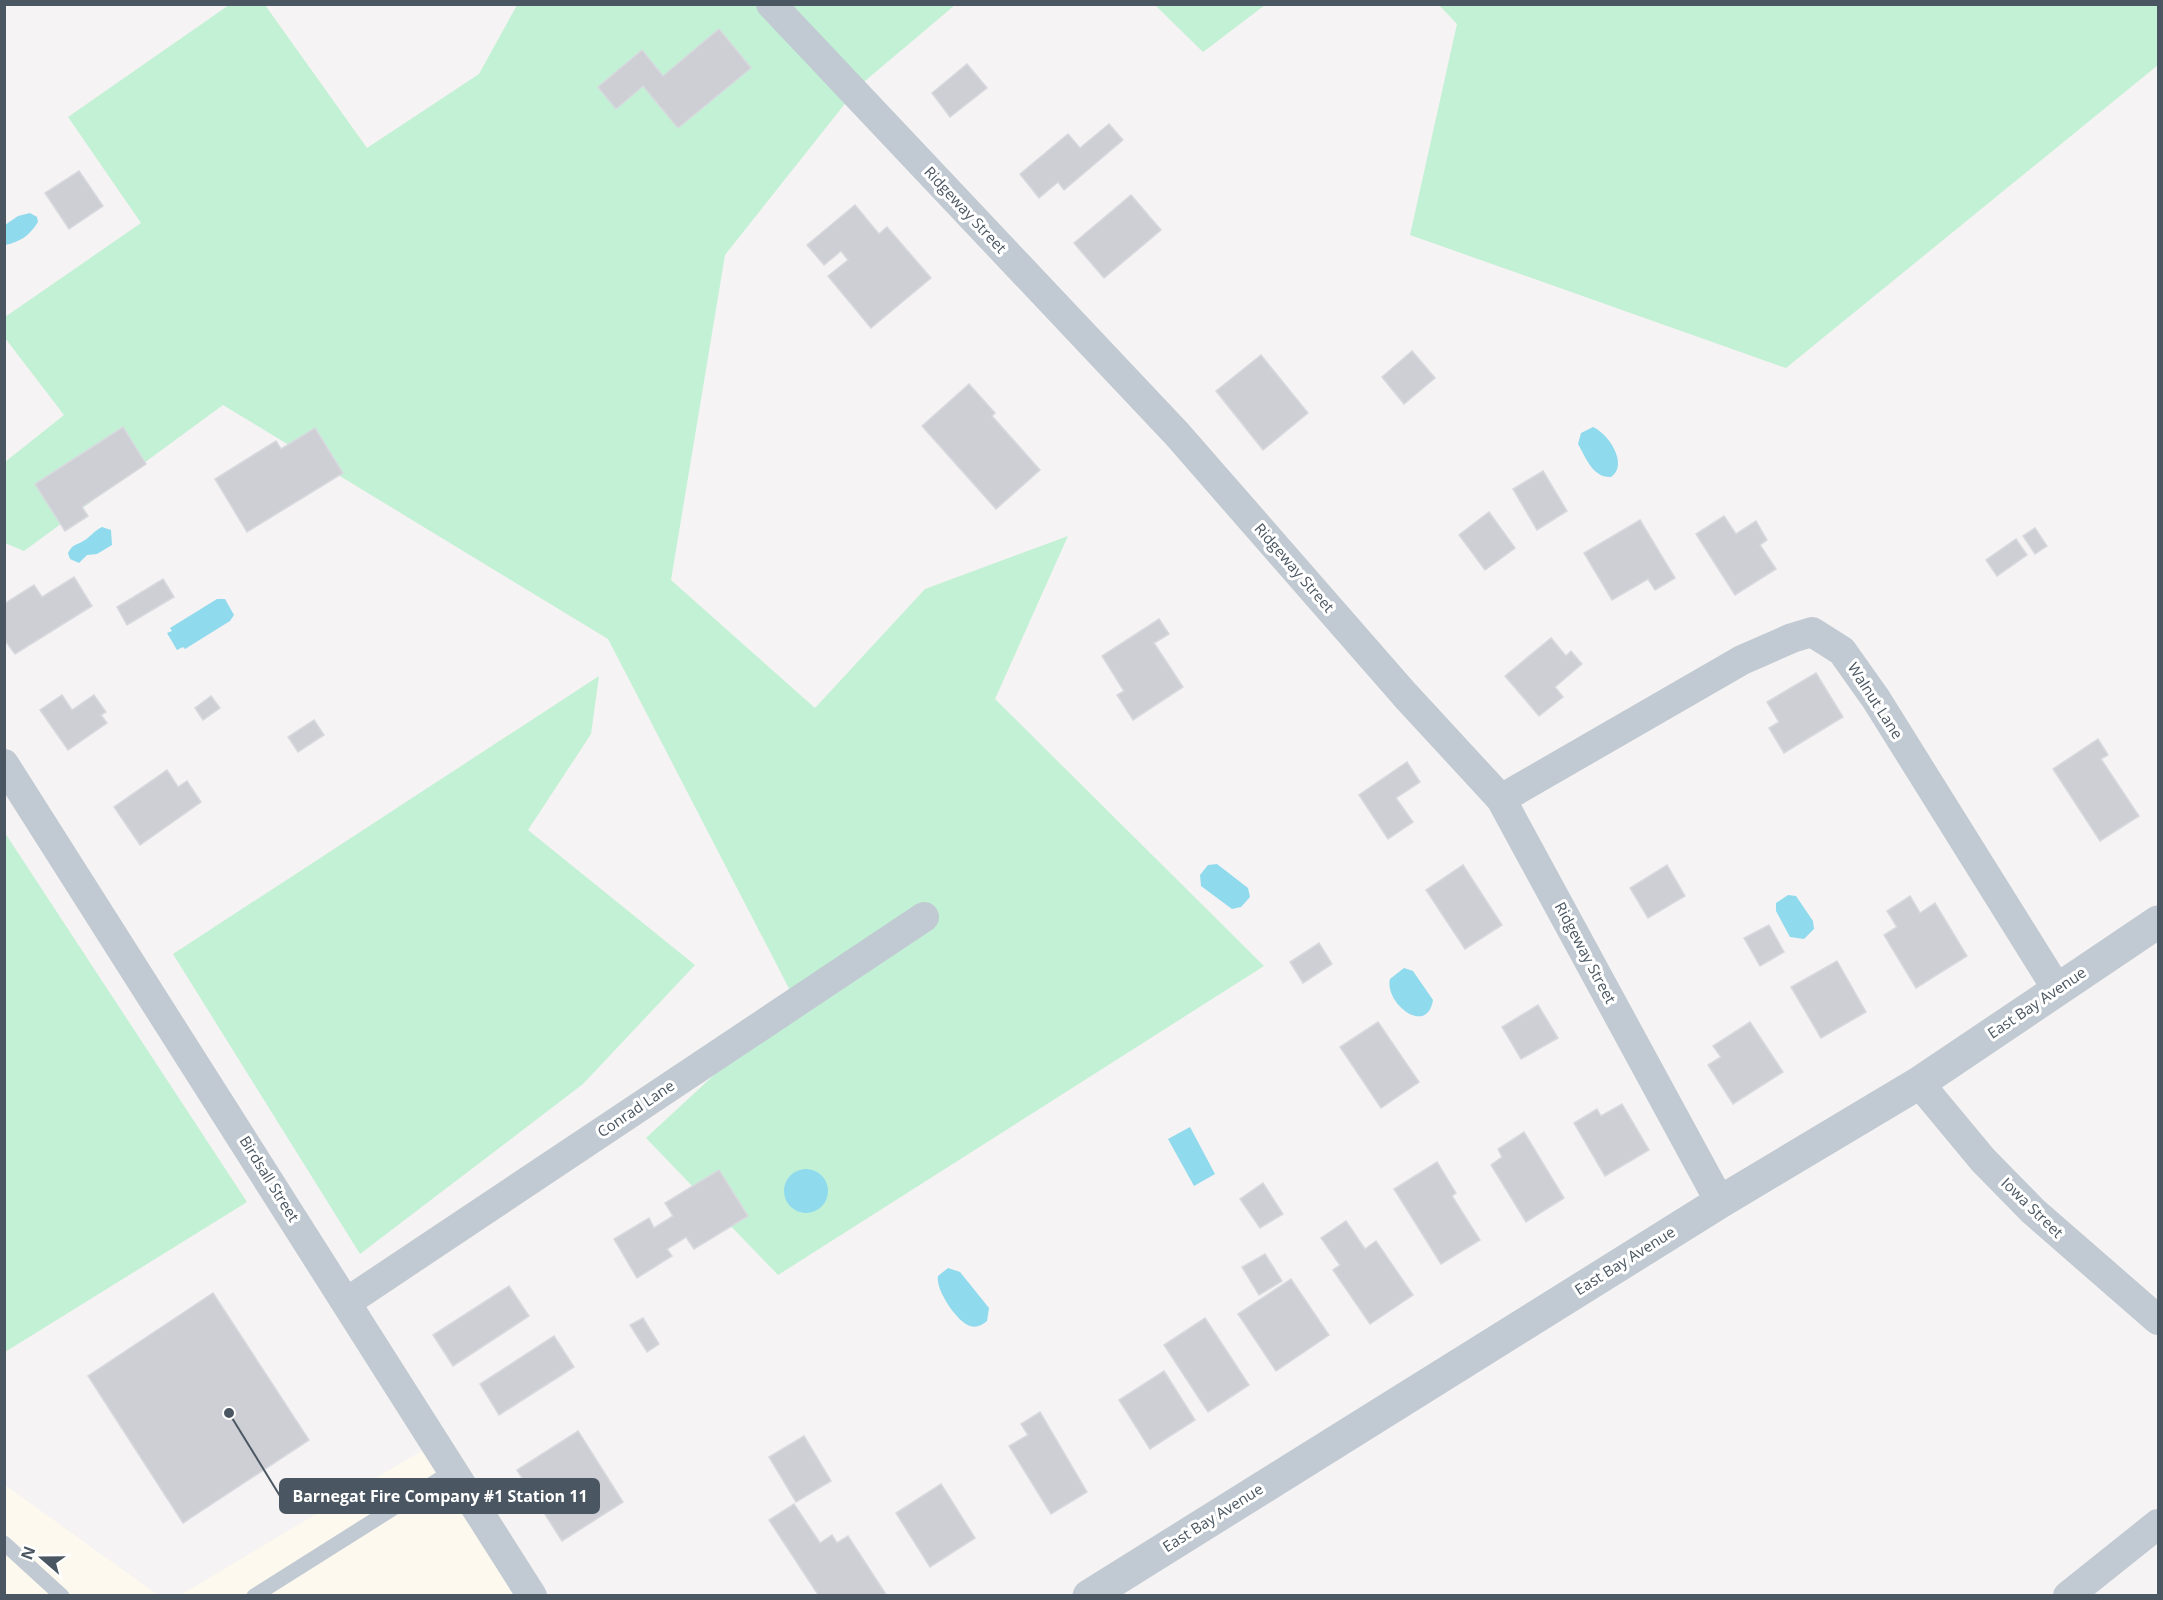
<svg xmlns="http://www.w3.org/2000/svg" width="2163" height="1600" viewBox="0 0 2163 1600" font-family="'Open Sans',sans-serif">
<rect width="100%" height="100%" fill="#f5f3f3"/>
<g fill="#fdf9ef">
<polygon points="433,1444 521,1596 179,1596"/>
<polygon points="5,1485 158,1595 5,1595"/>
</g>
<g fill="#c3f1d5">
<polygon points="229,5 265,5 367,148 479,74 517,5 955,5 859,86 725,255 671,580 815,708 925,589 1068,536 995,699 1264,966 778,1275 646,1138 795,1000 608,639 223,405 24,551 5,543 5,462 64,415 5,338 5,317 141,223 68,117"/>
<polygon points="1155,5 1265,5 1203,52"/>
<polygon points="1439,5 2158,5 2158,65 1786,368 1410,235 1457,24"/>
<polygon points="599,676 591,734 528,830 695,965 583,1084 360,1254 173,954"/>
<polygon points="5,833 247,1202 5,1352 4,1352"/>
</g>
<g fill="#90daee">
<path d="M30,213l7,4 1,5c-9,14 -18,20 -33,23v-20l13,-9z"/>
<path d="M1593,427c16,7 36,38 18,50 -18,1 -25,-19 -33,-33l3,-11z"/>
<path d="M102,527l9,3 1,15 -15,9 -10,1 -8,8 -9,-4 -2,-6c5,-10 10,-8 17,-13 6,-4 9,-9 17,-13z"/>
<polygon points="217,599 225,599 234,615 230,621 185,649 183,647 177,650 167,633 172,631 170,628"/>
<polygon points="1217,864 1248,888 1250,897 1241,907 1232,909 1201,886 1200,875 1208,865"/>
<polygon points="1788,895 1796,896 1813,921 1814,929 1804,939 1790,937 1776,911 1776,903"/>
<path d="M1404,968l9,3 20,29c-6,37 -49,3 -43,-21z"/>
<polygon points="1190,1127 1215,1174 1194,1186 1168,1139"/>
<circle cx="806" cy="1191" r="22"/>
<path d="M948,1268l12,4 29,36 -2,13c-5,4 -10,7 -17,5 -13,-4 -35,-37 -32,-50z"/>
</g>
<g fill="#cdcfd5" stroke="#d7d9de" stroke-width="1.5">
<polygon points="719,29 751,68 678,128 643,86 616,109 598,87 642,50 663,76"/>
<polygon points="967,64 987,88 950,117 932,93"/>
<polygon points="1109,124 1123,140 1064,190 1058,182 1039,198 1020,174 1068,134 1080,148"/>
<polygon points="79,171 103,206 69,229 45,193"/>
<polygon points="1131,195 1161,230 1104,278 1074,243"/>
<polygon points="855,205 879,234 887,227 931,278 871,328 828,276 848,260 841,251 824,265 807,245"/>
<polygon points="1412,351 1435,378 1404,404 1382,377"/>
<polygon points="1261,355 1308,413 1263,450 1216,391"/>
<polygon points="969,384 995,413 992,416 1040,470 996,509 922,426"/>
<polygon points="123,427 146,464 82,507 88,516 65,531 35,484"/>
<polygon points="315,428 343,473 247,532 215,479 276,441 281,449"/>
<polygon points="1543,471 1567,511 1537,530 1513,489"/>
<polygon points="1489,512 1515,548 1485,570 1459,535"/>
<polygon points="1724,516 1736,534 1756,521 1767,540 1760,545 1776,569 1735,595 1696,534"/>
<polygon points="1640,520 1675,578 1655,590 1648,579 1612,600 1584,553"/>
<polygon points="2035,528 2047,546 2035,554 2023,536"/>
<polygon points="2016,539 2027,555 1997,576 1986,560"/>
<polygon points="74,577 92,606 15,654 4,639 4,604 34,585 42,597"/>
<polygon points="163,579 174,597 127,625 117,607"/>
<polygon points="1159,619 1169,634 1154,643 1183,687 1133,720 1117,695 1124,691 1102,656"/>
<polygon points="1551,638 1566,656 1571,651 1582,664 1555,687 1563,697 1539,716 1505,676"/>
<polygon points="1816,673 1843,717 1784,753 1769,728 1779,722 1767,702"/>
<polygon points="62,695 72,710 94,695 106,712 101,715 107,723 68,750 40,710"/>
<polygon points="211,696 220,708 203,720 195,708"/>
<polygon points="314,720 324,735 298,752 288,737"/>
<polygon points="2098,739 2108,755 2101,759 2139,816 2100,841 2053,769"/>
<polygon points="1407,762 1420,782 1396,798 1413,822 1388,839 1359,795"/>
<polygon points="167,770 178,787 187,781 201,802 140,845 114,807"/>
<polygon points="1463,865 1502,925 1465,949 1426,890"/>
<polygon points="1667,865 1685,896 1648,918 1630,888"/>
<polygon points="1910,896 1920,913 1935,903 1967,956 1916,988 1884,935 1897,927 1887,911"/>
<polygon points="1769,925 1784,952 1760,966 1744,938"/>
<polygon points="1319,943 1332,964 1303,983 1290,962"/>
<polygon points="1837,961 1866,1012 1821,1038 1791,987"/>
<polygon points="1538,1005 1558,1038 1521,1059 1502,1027"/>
<polygon points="1378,1022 1419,1082 1381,1108 1340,1047"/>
<polygon points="1750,1022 1783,1072 1733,1104 1708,1065 1721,1057 1713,1046"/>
<polygon points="1622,1104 1649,1150 1605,1176 1574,1123 1597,1109 1601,1116"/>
<polygon points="1524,1132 1564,1198 1526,1222 1491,1165 1502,1157 1498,1149"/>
<polygon points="1437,1162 1456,1193 1452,1196 1480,1240 1441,1264 1394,1189"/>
<polygon points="719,1170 748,1216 694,1249 686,1237 667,1249 672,1256 637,1278 614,1239 649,1218 654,1228 673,1216 665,1203"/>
<polygon points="1263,1183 1283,1214 1260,1228 1240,1199"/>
<polygon points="1346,1221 1365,1249 1376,1241 1413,1295 1370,1324 1333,1270 1340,1265 1321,1238"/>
<polygon points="1265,1254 1282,1281 1259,1295 1242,1267"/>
<polygon points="1291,1279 1329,1335 1276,1371 1238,1314"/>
<polygon points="509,1286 529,1316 453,1366 433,1335"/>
<polygon points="213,1293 309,1440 183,1523 88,1376"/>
<polygon points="643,1318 659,1344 647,1352 630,1325"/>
<polygon points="1205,1318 1249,1385 1208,1412 1164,1345"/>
<polygon points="554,1336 574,1367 499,1415 480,1384"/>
<polygon points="1164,1371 1195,1420 1150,1449 1119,1400"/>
<polygon points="1040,1412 1087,1492 1051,1514 1009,1446 1028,1435 1021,1424"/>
<polygon points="578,1431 623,1502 562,1541 517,1470"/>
<polygon points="804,1436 831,1481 796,1502 769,1457"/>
<polygon points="941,1484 975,1538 930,1567 896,1513"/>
<polygon points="794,1504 820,1543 832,1535 837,1543 848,1536 887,1596 819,1596 769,1520"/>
</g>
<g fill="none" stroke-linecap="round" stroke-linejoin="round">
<g stroke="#c1cad2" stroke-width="15">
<polyline points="4,1543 62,1596"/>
<polyline points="254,1596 454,1470"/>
</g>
<g stroke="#c1cad2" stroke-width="30">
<polyline points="771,4 1177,434 1405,695 1501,799 1720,1202"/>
<polyline points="4,764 532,1596"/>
<polyline points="1501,799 1742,660 1792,638 1812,632 1842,651 1876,699 2057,989"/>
<polyline points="1919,1083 1983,1160 2033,1211 2158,1320"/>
<polyline points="347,1302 924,917"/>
<polyline points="2068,1596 2158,1524"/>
</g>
<polyline stroke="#c1cad2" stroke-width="33" points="1089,1596 1720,1202 1919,1083 2158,922"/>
</g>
<g text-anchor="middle" stroke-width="6" stroke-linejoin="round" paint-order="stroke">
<g font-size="15" fill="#4a5661" stroke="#fff">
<text transform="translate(965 210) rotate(47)" y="5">Ridgeway Street</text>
<text transform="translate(1294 568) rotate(49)" y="5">Ridgeway Street</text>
<text transform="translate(1875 701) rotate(57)" y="5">Walnut Lane</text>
<text transform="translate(1585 953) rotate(62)" y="5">Ridgeway Street</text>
<text transform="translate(2037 1003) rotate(-34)" y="5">East Bay Avenue</text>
<text transform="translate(636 1109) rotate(-34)" y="5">Conrad Lane</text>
<text transform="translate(269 1179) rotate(58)" y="5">Birdsall Street</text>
<text transform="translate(2032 1208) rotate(44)" y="5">Iowa Street</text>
<text transform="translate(1625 1261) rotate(-32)" y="5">East Bay Avenue</text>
<text transform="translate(1213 1518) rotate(-32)" y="5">East Bay Avenue</text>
</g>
</g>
<path fill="none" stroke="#4a5661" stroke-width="2" d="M229 1413L280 1496"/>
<circle fill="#4a5661" stroke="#fff" stroke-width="2" cx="229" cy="1413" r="6"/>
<rect fill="#4a5661" stroke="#4a5661" stroke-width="2" x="280" y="1479" width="319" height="34" rx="6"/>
<g font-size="16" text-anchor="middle" font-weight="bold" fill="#fff">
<text x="440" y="1502">Barnegat Fire Company #1 Station 11</text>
</g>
<rect width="2163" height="1600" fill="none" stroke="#4a5661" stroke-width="12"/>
<g transform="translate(42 1558) rotate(290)" stroke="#ffffff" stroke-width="4.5" paint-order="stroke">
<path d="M0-4.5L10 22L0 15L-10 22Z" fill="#4a5661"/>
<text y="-9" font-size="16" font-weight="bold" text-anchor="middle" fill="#4a5661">N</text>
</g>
</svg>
